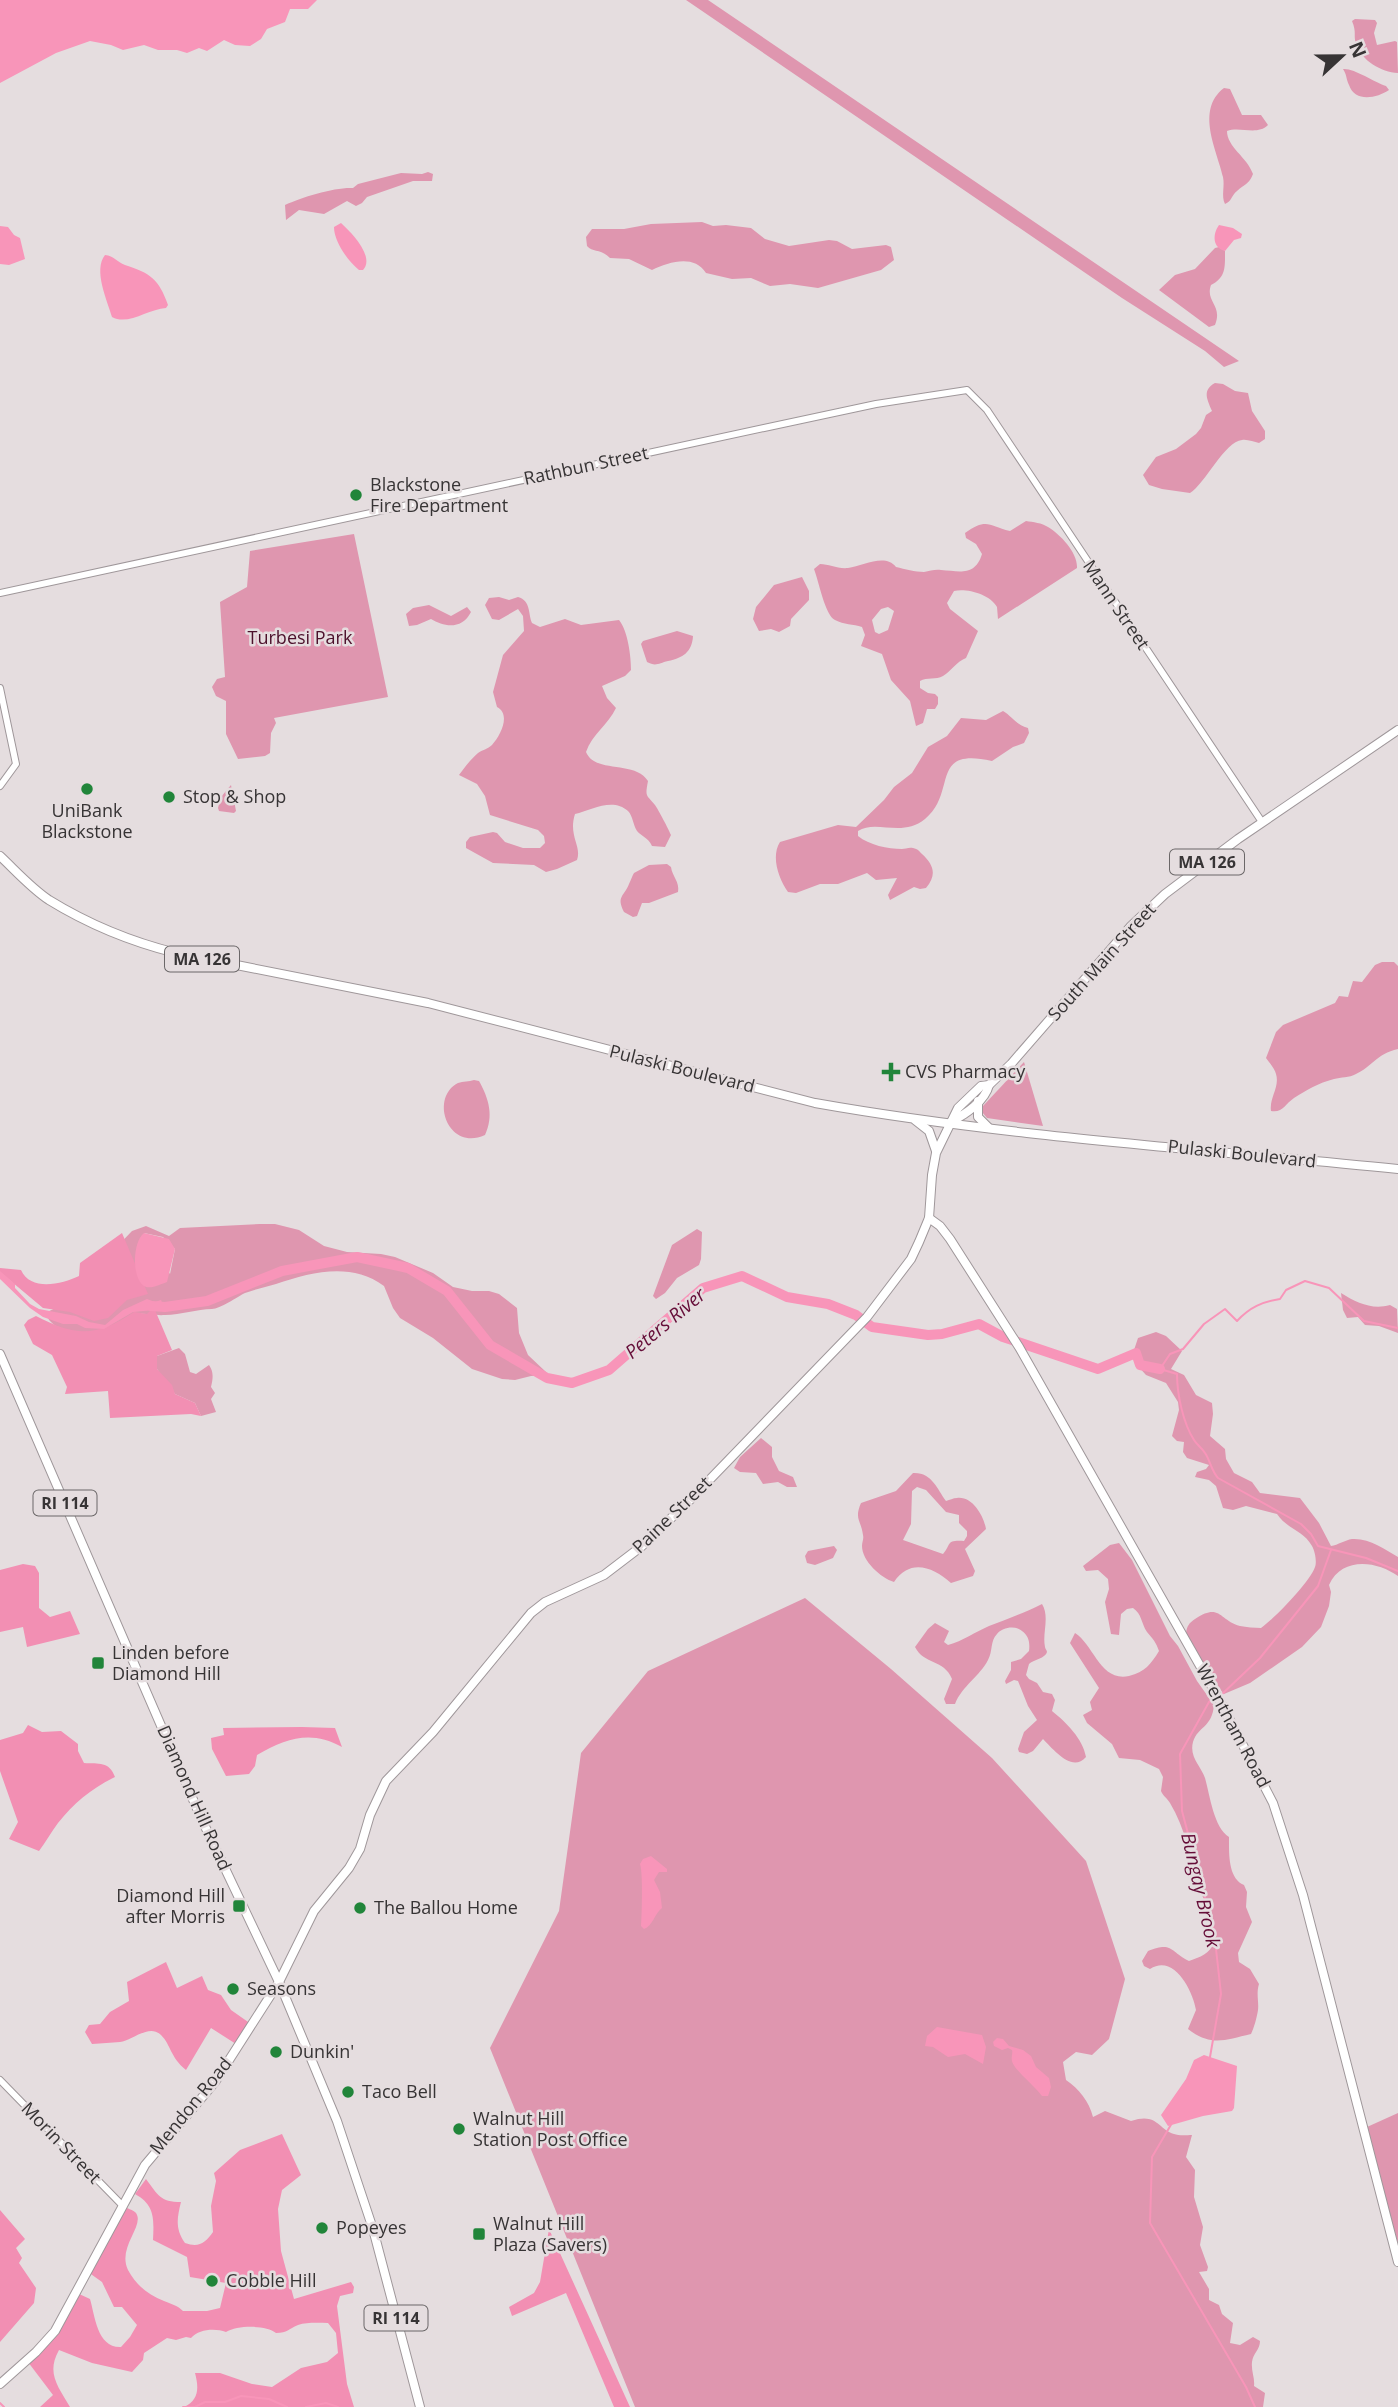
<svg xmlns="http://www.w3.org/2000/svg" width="1398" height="2407" viewBox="0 0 1398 2407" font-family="'Open Sans',sans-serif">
<rect width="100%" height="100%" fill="#e5dddf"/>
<g fill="#df96af" fill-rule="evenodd">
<polygon points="686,0 708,0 1239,361 1224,367 1205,351 1122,298"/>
<path d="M1355,19l20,1 2,3 -3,10 3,12 18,-4 2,1 1,31c-17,-1 -36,-12 -42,-29 -3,-9 1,-11 -4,-23z"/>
<path d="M1343,69c11,-1 31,13 43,17l3,4c-12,8 -34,13 -40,-5 -3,-6 -2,-10 -6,-16z"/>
<path d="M1224,88l6,1 12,26h19l7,10c-11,11 -28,1 -41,6 0,16 20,26 26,43 -4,11 -9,10 -16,17 -6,5 -5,10 -12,13 -4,-8 0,-18 -2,-27 -6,-27 -28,-67 1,-89z"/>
<path d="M428,172l5,2 -1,7h-19l-46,16 -5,6 -6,3 -9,-5 -23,13 -25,-4 -13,10 -1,-15c17,-8 50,-18 68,-17l5,-4 43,-11 21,1z"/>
<path d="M702,222l11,4 13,-1 25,3 14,11 24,7 40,-6 8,1 15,8 34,-4 5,2 3,13 -13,10 -63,18 -28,-4 -20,2 -19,-8 -19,1 -26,-6c-12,-19 -37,-11 -54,-3l-23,-11 -19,-1c-10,-10 -17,-5 -23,-12l-1,-9 6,-8h32l27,-5z"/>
<path d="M1219,247l6,4c0,17 1,26 -14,34 -6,17 12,20 4,40l-6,2 -50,-37 16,-15 20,-6 20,-21z"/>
<path d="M1215,383l8,1 12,7 13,2 4,18 13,20v8l-6,4c-5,-1 -12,-4 -17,-3 -17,1 -37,44 -52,53l-28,-4 -13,-4 -6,-10 13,-18 20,-8 20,-15 5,-6 5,-13 6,-4c-5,-12 -10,-21 3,-28z"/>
<path d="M1026,521c7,1 16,2 22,6 13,8 30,26 29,41l-79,51c0,-1 -1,-12 -1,-12 -7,-13 -31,-19 -43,-16l-7,12 3,6 28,22 -12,27c-10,4 -15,13 -23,18 -7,4 -16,1 -23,5v7l8,5 7,1 3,3v7l-3,5h-8l-4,14 -7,3 -6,-25 -19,-21 -9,-26 -21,-8 4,-11 -3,-8c-9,-3 -18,-2 -27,-7 -10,-5 -16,-38 -21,-51l6,-5c9,0 17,5 28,4 15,-2 37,-15 48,-1 9,2 19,5 28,5 6,-1 11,-3 17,-2 18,1 34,7 41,-16l-6,-10 -10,-6 -1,-5c22,-16 24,-7 45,-2zM888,607l6,4 -6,19 -9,4 -4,-2 -3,-12 9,-11z"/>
<polygon points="354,534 388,697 274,718 276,723 271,733 270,753 265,756 238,759 226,734 226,701 216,696 212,687 217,679 225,677 220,602 247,587 250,551"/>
<polygon points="802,577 809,591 809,600 791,619 790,626 779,632 771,629 759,631 753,619 756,607 774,585"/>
<path d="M499,597l10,3 9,-3c13,4 10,16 14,26l8,4 25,-8 16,6 38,-5c9,11 12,36 12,50l-6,6 -23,10 5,12 9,10c-8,17 -24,26 -30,44 9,22 49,8 62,29 -3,16 -2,13 7,24 3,4 14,25 16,30l-6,12 -13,-1c-4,-9 -10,-9 -15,-15 -4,-6 -4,-15 -9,-20 -15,-14 -37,-1 -53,3 -7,22 7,32 2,46l-20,9 -11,3 -12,-7 -41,-2 -27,-15v-6l4,-5 23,-5 4,1 8,9 18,6h17l5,-5 -1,-7 -6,-6 -48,-15 -5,-19 -8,-12 -18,-9c5,-7 12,-16 19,-22 4,-3 10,-4 14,-8 9,-10 19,-31 5,-38l-4,-15 10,-37 21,-24 -1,-15 -5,-7 -19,11 -7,-1 -7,-14 4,-7z"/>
<path d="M429,605l22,11 16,-9 4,5c-9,18 -27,15 -40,7l-14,6 -8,1 -3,-12 7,-6z"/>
<path d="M677,631l16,5c-1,16 -10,22 -25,25 -9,2 -12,6 -21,1l-6,-18 2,-3z"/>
<path d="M1003,711c10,6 12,13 25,17l1,5 -5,10 -11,4 -21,14c-64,-14 -34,31 -67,58 -23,19 -49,0 -67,12v5c11,9 30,13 44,13 3,0 7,-2 11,-1 5,1 6,3 9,6 12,11 15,21 4,34l-6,1 -6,-2 -24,13 -2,-5 9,-17 -21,2 -9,-7 -29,11h-18l-24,9 -8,-1c-10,-14 -17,-36 -8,-50l58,-17 18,2 28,-27 10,-13 18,-14 16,-26 19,-11 14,-18 25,2z"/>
<polygon points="231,785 236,811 234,813 219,811 218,808 221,797"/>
<path d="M667,864l4,3c1,9 9,15 7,25l-29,11h-7l-5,13 -4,1 -9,-5c-8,-16 0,-15 5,-28 2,-4 3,-8 5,-11l15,-8z"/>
<path d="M1382,962h12l4,4v83c-22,5 -26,18 -42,25 -7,4 -15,3 -22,5 -16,4 -27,11 -40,19 -9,6 -11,15 -23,13 -2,-13 9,-24 5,-37 -1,-5 -7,-12 -10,-16l10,-26 7,-7 52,-22 4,-7 9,1 5,-16 9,1 13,-17z"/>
<polygon points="1024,1062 1043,1126 987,1118 982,1112 983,1106"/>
<path d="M474,1080l5,1c10,18 15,35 6,54 -37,17 -56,-37 -27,-52 5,-2 11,-1 16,-3z"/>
<path d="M260,1224h15l24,6 25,16 23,6 34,2 14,3 38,16 20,14 19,4h17l10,3 18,14 2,25 9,22 18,17 1,3 -16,1 -16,4 -13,-1 -30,-10 -39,-31 -33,-20 -7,-10 -9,-22c-33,-24 -72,-14 -108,-2 -10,3 -20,5 -31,9 -8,4 -25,16 -33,16 -15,0 -31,6 -47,6 -11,1 -22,-3 -32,0 -10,2 -14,10 -22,14 -20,11 -57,6 -66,-16l15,-7 72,-75 14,-5 23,10 11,-8zM144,1233l19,4 12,12 -5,25z"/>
<polygon points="697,1229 702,1232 701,1259 699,1265 677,1278 665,1293 656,1299 653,1296 672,1245"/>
<path d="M1341,1293c16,10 31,17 49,12l7,4 1,24 -19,-7 -14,-1 -7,-8 -11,1 -4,-8z"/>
<path d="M1156,1332l10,4 16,15 -11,18 13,6 12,20 16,8 1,11 -3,22 15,13 1,10 8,14 18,9 8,11 40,5 19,25 12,23c7,-1 14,-6 21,-7 18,-1 32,10 46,18v19c-21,-15 -56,-20 -69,9l2,7 -2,14 -8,21 -19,20 -52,36 -26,11 -15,-18 -4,-13 -4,-2 -15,-28c1,-7 3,-10 9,-14 25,-17 24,1 45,7 6,1 15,2 21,2 13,-9 49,-46 54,-61 2,-5 0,-16 -3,-21 -9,-16 -24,-16 -35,-32l-31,-8 -13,4 -10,-2 -7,-22 -7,-6 -14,-3 2,-5 9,-3 3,-4 -22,-7 -4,-6 1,-10 -7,-1 -5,-5 7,-26 -1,-8 -12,-19 -20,-8 -9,-10 -3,-15 4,-12z"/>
<path d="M179,1348l6,6 5,18 6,2 13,-9c5,7 4,14 2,22l4,6 -4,6 5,13 -15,4 -6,-13 -20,-9 -18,-25 -2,-10 2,-3z"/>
<polygon points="761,1438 772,1447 772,1457 779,1471 793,1477 797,1487 787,1487 778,1482 763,1484 756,1473 740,1472 734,1468 740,1457"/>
<path d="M913,1473c19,-1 24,16 33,28 4,-1 7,-3 11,-3 16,-2 27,19 29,31l-21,20 10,22 -2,5 -22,7c-18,-16 -41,-25 -57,-1 -13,-4 -32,-21 -32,-36 0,-4 2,-7 1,-11 -2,-15 -9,-16 -2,-32l35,-12zM917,1487l9,3 20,22 13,3v8l8,8v5l-3,5c-19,-1 -12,3 -21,13l-40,-14 8,-16 1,-33z"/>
<path d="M1119,1543l13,17 38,76 8,10 19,35 17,24c-2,23 -16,21 -21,37 -4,15 8,24 12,36 5,18 9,50 24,59 0,17 -1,41 15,48l3,7 -1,15 6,15 -14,31 1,9 11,7 9,15c-3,10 0,17 -1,26 -1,7 -4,18 -7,24 -26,6 -40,13 -63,-5l8,-19c-3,-19 -22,-57 -46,-41l-6,-3 -2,-5 6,-10c25,-10 22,1 41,10 11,-4 21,-7 25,-19 4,-19 -11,-41 -16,-58 -7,-26 -13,-56 -28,-81 -3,-5 -7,-7 -9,-12l2,-14 -4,-8 -19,-9 -21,-2 -7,-14 -25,-21 -4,-8 9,-5 -2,-8 9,-14 -29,-45 5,-10c19,12 25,49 54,43 16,-4 22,-12 30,-25 -3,-9 -6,-12 -12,-19 -6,-9 -5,-18 -14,-24l-6,1 -6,5 -2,21 -8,-1 -6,-32 4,-13 -1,-10 -10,-9 -12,1 -3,-5 27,-21z"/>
<polygon points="834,1546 837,1550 833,1558 815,1565 807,1563 805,1556 808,1551"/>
<path d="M805,1598l86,71 101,89 94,103 39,118 -16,60 -17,16 -16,-3 -13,10 3,18c13,9 23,21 27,37l12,-6 26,10c26,-9 27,8 43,13 5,2 13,1 18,1l-6,22 9,13 -1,27 9,30 -3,18 8,22 -1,4 -8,1 10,17v11l10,5 3,9 11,9 -3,20 10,2 13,-8 7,4c0,9 -7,12 -8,21 -1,9 3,16 2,24l11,7 -2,14h-628l-145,-359 69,-137 22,-158 67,-82z"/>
<path d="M1042,1604c8,13 0,29 3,43 0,2 2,3 2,5 -1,6 -14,8 -18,12l-3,11 3,4 8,4 6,9 9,2 3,6 -3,11c14,11 31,28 34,46 -14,16 -32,-7 -43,-18l-10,12 -6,3 -8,-2 -1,-3 6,-17 13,-12 -9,-14 -10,-25 -4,-1 -8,4 -1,-3 6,-11v-8l10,-3 8,-8c1,-8 0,-15 -7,-20 -6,-6 -20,-4 -25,3 -7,7 -4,17 -9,26 -8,16 -26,26 -33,44h-9l-2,-5 8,-20c-8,-20 -28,-14 -37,-32l13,-18 7,-6 14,8 -5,11 4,3c15,-4 27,-13 41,-19 18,-7 35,-13 53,-22z"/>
<polygon points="1398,2113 1398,2244 1367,2127"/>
</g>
<g fill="#f28fb3">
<path d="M122,1233l26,61 -21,6 -19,18 -14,3 -24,-9 -27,-4 -43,-36v-4l21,2c10,22 41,14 58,6l1,-13z"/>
<path d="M151,1310h4l17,40 -15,6v13l15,16 3,9 20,9 6,13 -10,-2 -81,4 -2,-27 -43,3 2,-7 -15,-32 -19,-11 -9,-19 4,-5 8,-4c40,21 61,21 98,-4l13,2z"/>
<polygon points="23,1564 35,1566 39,1573 39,1608 50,1617 70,1611 80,1634 27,1647 23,1627 0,1632 0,1570"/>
<path d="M28,1725l14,7 19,-1 17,13v7l6,12c15,1 25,-2 31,14 -23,11 -41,26 -57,46 -7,9 -12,19 -19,28l-30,-12 9,-17 -18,-51v-31l23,-7z"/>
<path d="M302,1727l33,1 7,19c-31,-17 -55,-9 -85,8l-2,11 -6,8 -23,2 -14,-27 -1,-11 13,-3 -1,-7z"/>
<path d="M166,1962l11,26 25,-12 6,14 13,5 10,15 20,14 -15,20 -25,-16 -25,42c-16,-13 -15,-25 -25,-35 -12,-12 -29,6 -41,7 -9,1 -18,1 -28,2l-7,-12 4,-7 11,-1 10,-12 19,-11 -2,-19z"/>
<path d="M282,2134l19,41 -19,15 -4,19 3,42 13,48 57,-17 3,5 -1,6 -13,3 -3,10 10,78 7,23h-170c15,-7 15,-19 11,-34h25l32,11 20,3 29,-19 26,-6 11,-9 -2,-20 -8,-10c-9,0 -21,-1 -30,2 -10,4 -10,8 -22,8 -10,-8 -38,-8 -50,-1 -11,-4 -27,-3 -35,6l-5,-1 -10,3 -9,-2 -23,15 -1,7 -11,12 -40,-9 -33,-13c-13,23 -1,36 11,57h-30l13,-12 -25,-33 23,-27 26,-42 13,6c5,17 7,49 31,48l9,-10 7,-12 -15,-18h-8l-12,-25 -14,-10 34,-66c4,2 12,4 14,7 9,13 -19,34 -8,57 8,15 20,25 36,31 7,3 13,4 19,10h24l13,-3 6,-25 -36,-6 -3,-20 -34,-17c1,-21 2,-35 -18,-46l11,-15c12,16 14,23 35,23 -4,16 -6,27 4,41 14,5 20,0 28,-11l-2,-26 5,-25 -2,-8 26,-23z"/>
<polygon points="0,2210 25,2239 16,2248 22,2258 19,2263 36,2288 34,2303 0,2342"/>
<polygon points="549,2229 630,2407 614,2407 566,2293 512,2316 509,2307 534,2293 540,2282"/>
</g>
<g fill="#f895b9">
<polygon points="0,0 317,0 308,9 290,9 285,22 267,29 261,39 250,46 235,45 224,40 207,51 199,48 187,53 177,50 158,50 144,45 123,50 111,45 90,41 56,53 0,83"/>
<path d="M341,223c11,10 34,34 22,47h-4c-11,-9 -25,-28 -25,-43z"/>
<path d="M1219,225l14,3 9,6 -1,4 -7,2 -9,11c-12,-3 -13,-16 -6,-26z"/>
<polygon points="0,226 8,227 14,235 20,238 25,259 9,265 0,264"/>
<path d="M105,255c9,1 12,7 20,10 25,8 34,14 43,40l-2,3c-18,1 -38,18 -54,9 -5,-17 -19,-47 -7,-62z"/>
<path d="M144,1233l25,6 6,10 -8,33c-6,2 -17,8 -23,4 -13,-9 -11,-45 0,-53z"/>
<polygon points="0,1271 15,1284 15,1288 30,1304 39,1309 76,1316 89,1322 105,1325 123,1310 147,1299 155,1302 161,1300 165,1309 133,1312 104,1329 85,1328 77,1324 63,1324 43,1317 30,1308 0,1279"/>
<path d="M651,1856l16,13v3h-8l-5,8 6,12 2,16c-8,6 -9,18 -18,21l-3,-3c1,-11 2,-54 -1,-62l3,-5z"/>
<polygon points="937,2027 982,2035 986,2047 983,2064 965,2054 948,2057 933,2047 925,2046 927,2036"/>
<path d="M997,2038l6,1 6,7 14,4 8,6 5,11 13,11 2,9 -3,9h-6c-7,-10 -29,-27 -30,-35 -1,-4 1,-8 0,-11l-4,-2 -6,2 -8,-4 -1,-4z"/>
<polygon points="1204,2055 1237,2066 1234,2108 1232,2111 1203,2116 1168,2126 1161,2115 1186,2079 1194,2060"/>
</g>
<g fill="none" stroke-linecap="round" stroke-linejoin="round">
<g stroke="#f895b9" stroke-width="2">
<path d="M1398,1328l-34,-7 -35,-33 -24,-7 -19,9 -6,9c-18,3 -30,8 -43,22l-12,-12 -21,15 -21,25 -13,5 -10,15 17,5c0,20 6,49 17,66 3,5 8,8 11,13 5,7 6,17 13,25l83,46 10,10 7,12 48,12 32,13"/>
<polyline points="1220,1696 1260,1658 1318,1586 1331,1550"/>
<polyline points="1210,2057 1221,1994 1214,1931 1182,1811 1180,1754 1209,1702 1215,1699"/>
<polyline points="1172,2123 1152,2157 1150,2223 1246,2387 1255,2407"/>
<polyline points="0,2403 4,2407"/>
<polyline points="183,2407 195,2407 205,2402 225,2402 241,2396 269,2399 287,2407"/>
<polyline points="306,2407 326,2403 338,2407"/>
</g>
<polyline stroke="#f895b9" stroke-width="10" points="151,1306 165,1307 207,1301 282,1271 357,1257 408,1268 447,1291 490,1345 547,1378 572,1383 609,1370 703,1288 742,1276 787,1297 828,1304 856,1315 872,1327 928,1335 942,1334 979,1324 1003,1337 1098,1369 1136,1353 1140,1365 1160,1369"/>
<g stroke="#9f979a" stroke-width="8">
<g id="minor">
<polyline points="0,593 764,428 876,404 967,390 987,410 1262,822"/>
<polyline points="0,688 16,764 0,786"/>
<polyline points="0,2080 122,2205"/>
</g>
</g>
<g stroke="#9f979a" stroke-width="10">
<g id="major">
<path d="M0,856c16,15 31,32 49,44 39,24 83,42 127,53l252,50 387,100c192,34 389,46 583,66"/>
<polyline points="978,1101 978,1117 989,1128"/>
<polyline points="915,1120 929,1131 936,1151"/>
<path d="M952,1121c14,-7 33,-20 37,-36"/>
<polyline points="929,1218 940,1226 950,1239 1019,1347 1220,1701 1273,1803 1303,1895 1398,2262"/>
<polyline points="0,1354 201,1818 279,1982 337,2121 373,2229 420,2407"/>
<polyline points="0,2384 36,2352 55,2331 145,2165 215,2082 279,1982 314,1911 349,1868 360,1849 370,1815 386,1781 433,1732 531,1613 545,1602 604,1575 642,1546 689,1501 867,1317 911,1259 919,1242 929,1218 932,1175 936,1153 958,1108 981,1086 989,1085 1011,1064 1130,927 1165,894 1238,839 1398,730"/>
</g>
</g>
<use href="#minor" stroke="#fff" stroke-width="6"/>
<use href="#major" stroke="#fff" stroke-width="8"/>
</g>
<g fill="#21853a" stroke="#e5dddf" stroke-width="2.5">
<circle cx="356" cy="495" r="7"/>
<circle cx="87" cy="789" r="7"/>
<circle cx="169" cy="797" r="7"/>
<path d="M887.5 1061.5h7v7h7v7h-7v7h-7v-7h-7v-7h7z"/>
<rect x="91" y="1656" width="14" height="14" rx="3.5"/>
<rect x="232" y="1899" width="14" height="14" rx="3.5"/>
<circle cx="360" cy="1908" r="7"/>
<circle cx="233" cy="1989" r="7"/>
<circle cx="276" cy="2052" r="7"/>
<circle cx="348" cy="2092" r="7"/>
<circle cx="459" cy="2129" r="7"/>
<circle cx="322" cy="2228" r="7"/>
<rect x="472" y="2227" width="14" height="14" rx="3.5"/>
<circle cx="212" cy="2281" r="7"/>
</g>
<g text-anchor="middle" stroke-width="5" stroke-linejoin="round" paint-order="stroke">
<g fill="#e5dddf" stroke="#6b6768" stroke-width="2">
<rect x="1170" y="849.5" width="74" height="25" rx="5"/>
<rect x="165" y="946.5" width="74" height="25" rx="5"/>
<rect x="33.5" y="1490.5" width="63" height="25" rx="5"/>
<rect x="364.5" y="2305.5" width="63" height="25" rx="5"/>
</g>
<g font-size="16" font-weight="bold" fill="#373435">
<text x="1207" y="868">MA 126</text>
<text x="202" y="965">MA 126</text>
<text x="65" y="1509">RI 114</text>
<text x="396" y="2324">RI 114</text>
</g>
<g font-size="18" fill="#373435" stroke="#e5dddf">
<text transform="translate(586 466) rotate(-12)" y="6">Rathbun Street</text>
<text transform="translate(1116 605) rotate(56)" y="6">Mann Street</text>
<text transform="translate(1102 962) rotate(-48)" y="6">South Main Street</text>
<text transform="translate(682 1069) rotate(14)" y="6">Pulaski Boulevard</text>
<text transform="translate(1242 1154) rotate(6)" y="6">Pulaski Boulevard</text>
<text transform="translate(672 1515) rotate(-44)" y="6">Paine Street</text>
<text transform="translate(1233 1726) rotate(62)" y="6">Wrentham Road</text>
<text transform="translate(194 1798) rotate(66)" y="6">Diamond Hill Road</text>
<text transform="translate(191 2106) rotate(-51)" y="6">Mendon Road</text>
<text transform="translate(61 2143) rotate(46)" y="6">Morin Street</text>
</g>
<g font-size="18" fill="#373435" stroke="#e5dddf" text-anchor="start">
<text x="370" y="491">Blackstone<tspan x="370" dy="21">Fire Department</tspan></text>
<text x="183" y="803">Stop &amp; Shop</text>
<text x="87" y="817" text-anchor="middle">UniBank<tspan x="87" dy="21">Blackstone</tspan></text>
<text x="905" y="1078">CVS Pharmacy</text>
<text x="112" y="1659">Linden before<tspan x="112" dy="21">Diamond Hill</tspan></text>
<text x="225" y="1902" text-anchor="end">Diamond Hill<tspan x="225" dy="21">after Morris</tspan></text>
<text x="374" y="1914">The Ballou Home</text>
<text x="247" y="1995">Seasons</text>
<text x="290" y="2058">Dunkin'</text>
<text x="362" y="2098">Taco Bell</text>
<text x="473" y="2125">Walnut Hill<tspan x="473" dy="21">Station Post Office</tspan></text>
<text x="493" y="2230">Walnut Hill<tspan x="493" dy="21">Plaza (Savers)</tspan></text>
<text x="336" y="2234">Popeyes</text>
<text x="226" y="2287">Cobble Hill</text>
</g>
<g font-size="18" fill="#4c102b" stroke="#e5dddf">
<text x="300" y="644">Turbesi Park</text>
</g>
<g font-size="19" font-style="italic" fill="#650d38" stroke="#e5dddf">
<text transform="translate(665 1323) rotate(-40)" y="7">Peters River</text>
<text transform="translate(1201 1890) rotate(77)" y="7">Bungay Brook</text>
</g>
</g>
<g transform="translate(1342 56) rotate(68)" stroke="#e5dddf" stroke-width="5" paint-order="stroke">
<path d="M0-5L12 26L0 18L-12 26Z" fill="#373435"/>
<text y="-10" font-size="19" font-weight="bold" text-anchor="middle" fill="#373435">N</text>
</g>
</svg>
